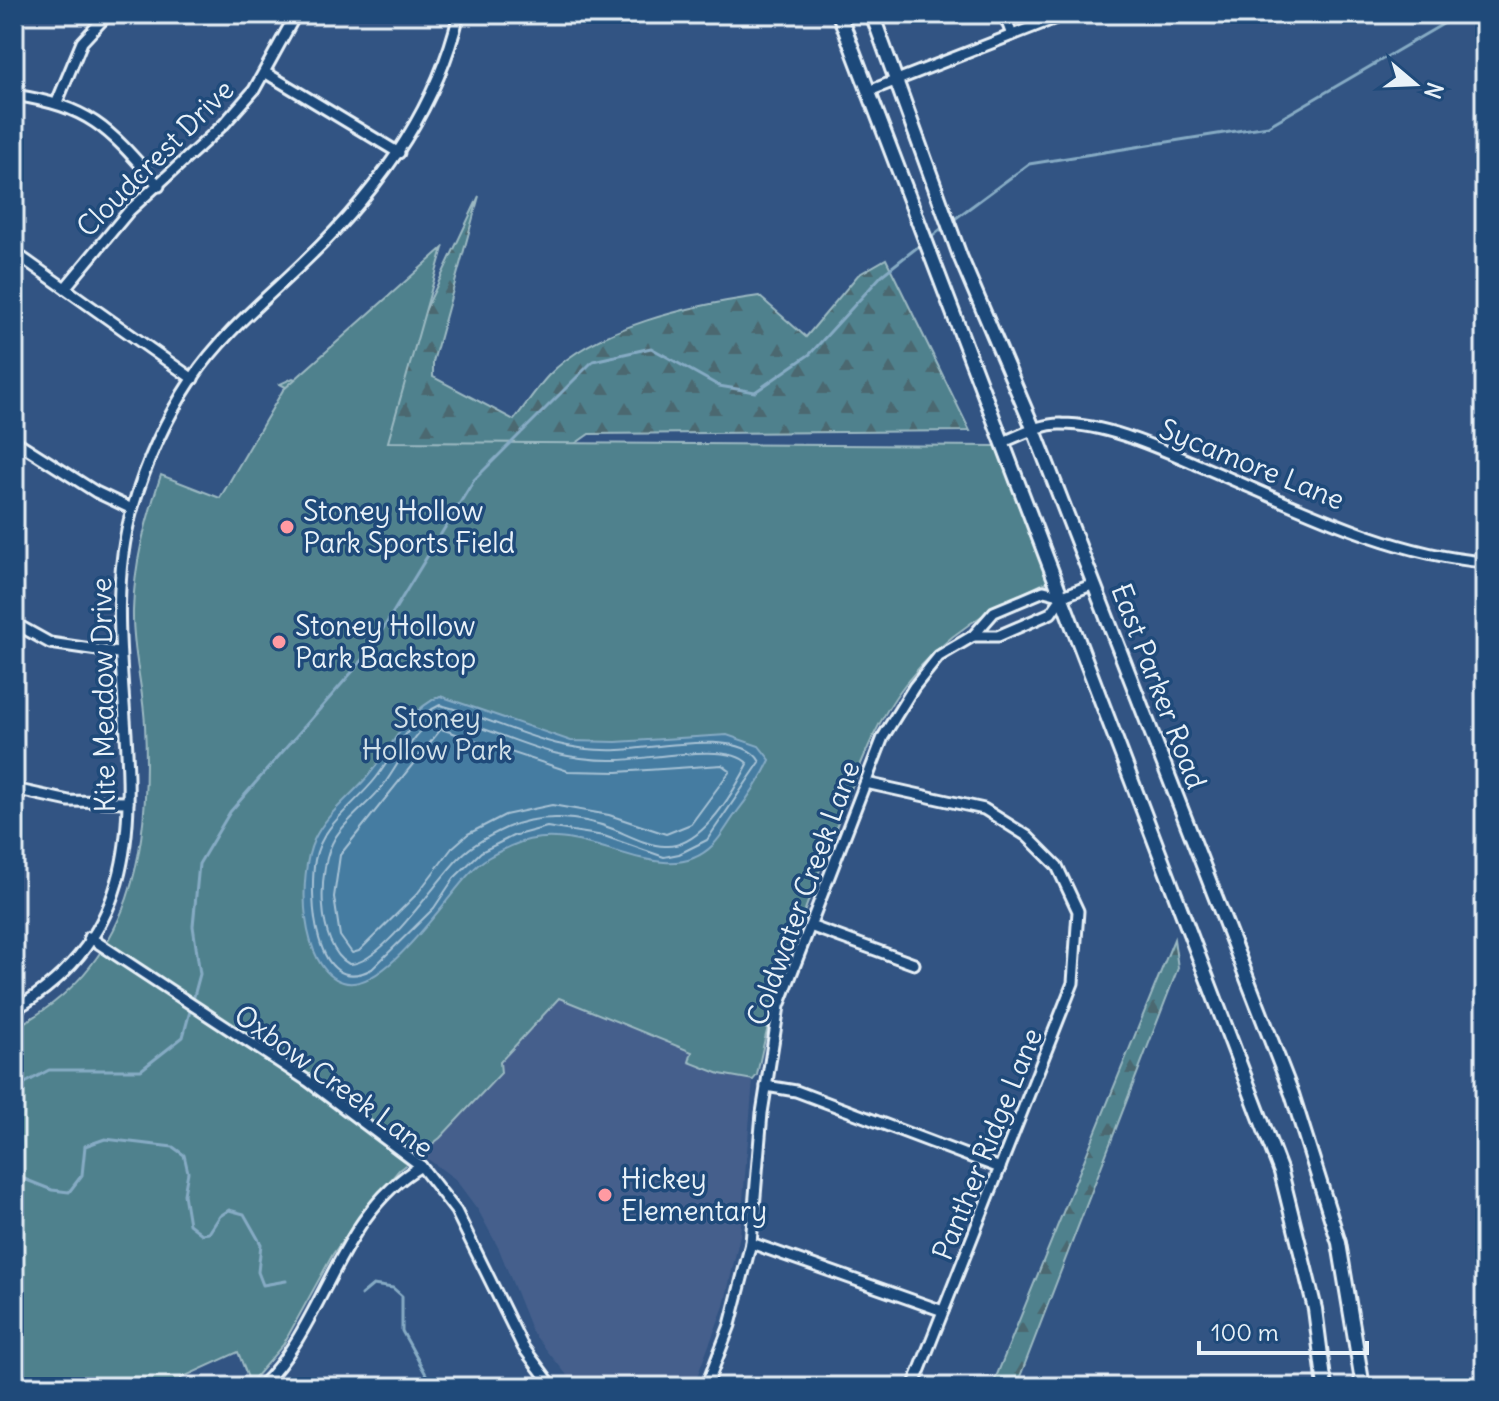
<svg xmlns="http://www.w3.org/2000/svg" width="1499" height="1401" viewBox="0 0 1499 1401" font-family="Delius,sans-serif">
<defs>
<pattern id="forest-firs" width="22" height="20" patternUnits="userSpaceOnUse" patternTransform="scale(2)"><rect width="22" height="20" fill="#4f818d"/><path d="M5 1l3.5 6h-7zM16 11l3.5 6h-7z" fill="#4b676f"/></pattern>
</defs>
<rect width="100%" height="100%" fill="#325483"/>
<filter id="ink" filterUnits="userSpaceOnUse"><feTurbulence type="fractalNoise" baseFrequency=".0125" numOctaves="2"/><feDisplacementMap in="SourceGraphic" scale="16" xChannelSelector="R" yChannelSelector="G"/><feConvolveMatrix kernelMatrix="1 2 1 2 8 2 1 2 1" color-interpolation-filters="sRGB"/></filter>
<g filter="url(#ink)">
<polygon fill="#445f8c" points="559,998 692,1052 689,1062 720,1074 753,1080 740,1235 724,1306 693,1387 575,1385 532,1332 499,1249 478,1210 455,1179 421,1154 440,1138 500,1062"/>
<g fill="url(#forest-firs)" stroke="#9cb9c2" stroke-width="2">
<path d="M479,196l-46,166v15l81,43c11,-14 22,-31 34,-44 47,-50 145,-71 211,-80l47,41 52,-62 28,-16 84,172 -381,3 -33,23 -145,-2 -131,-71 13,-6 64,24 45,-42z"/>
<polygon points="1174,939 1178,968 1016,1387 992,1387"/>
</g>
<path fill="#4f818d" stroke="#9cb9c2" stroke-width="2" d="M443,248l-55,194 609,4 52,135c-57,26 -103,52 -143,102 -33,41 -50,94 -69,142 -32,83 -63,163 -80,250l-4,5 -33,-6 -31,-12 3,-10 -133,-54 -59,64 1,11 -61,65 -41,32 -37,44 -29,40 -50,91 -33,38 -12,-31 -57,26 1,9h-168v-359c120,-62 137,-181 131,-303 -2,-39 -13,-75 -12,-114 1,-48 13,-91 28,-136l59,23 63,-108z"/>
<path fill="#457ca1" stroke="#86abc4" stroke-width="2" d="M440,696l131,45 45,1 111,-7 32,11 11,14c-10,21 -22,38 -36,56 -7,10 -13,21 -21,29 -52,52 -131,-33 -202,1 -15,7 -29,13 -40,26 -25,25 -87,123 -128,110 -44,-14 -45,-108 -29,-142 12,-26 36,-43 54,-64 25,-29 36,-63 72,-80z"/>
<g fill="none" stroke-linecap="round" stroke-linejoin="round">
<g stroke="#a7c2d5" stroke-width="2">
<path d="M440,705c65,17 109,48 179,45 32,-1 124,-22 141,12l-53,78 -28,14 -15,3 -60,-21 -57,-9 -34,9 -32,16 -27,26 -20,30 -62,61c-59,31 -63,-75 -57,-109 6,-35 41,-56 61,-82 20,-26 33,-59 64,-73z"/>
<path d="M440,716c67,15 103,46 177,44 28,0 114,-19 131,4 -15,29 -46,84 -83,82 -17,0 -37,-11 -52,-17 -33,-13 -74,-16 -107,-1 -17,8 -33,16 -46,29 -23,22 -79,109 -111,107 -33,-18 -32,-97 -14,-126 13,-21 36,-35 50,-55 16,-22 30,-55 55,-67z"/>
<polygon points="441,729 568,771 617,772 722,765 730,771 691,824 666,834 609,815 552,805 505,815 468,834 452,848 417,894 359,951 352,953 340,936 334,897 340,855"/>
</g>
<g stroke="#86abc4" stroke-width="3">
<polyline points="952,221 1029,164 1268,126 1455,17 1485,20"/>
<polyline points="930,238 946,225"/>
<polyline points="14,1089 49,1070 141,1070 183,1037 200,974 193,926 199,864 230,812 367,655 474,480 593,361 651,348 719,386 755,392 810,354 882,275 924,242"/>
<polyline points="14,1175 52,1190 69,1192 82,1175 85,1146 105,1139 173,1147 184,1155 188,1172 184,1194 189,1224 202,1234 209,1233 220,1216 229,1210 244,1214 261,1244 258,1272 263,1285 286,1281"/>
<polyline points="361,1295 373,1285 393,1288 402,1296 402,1331 433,1387"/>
</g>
<g stroke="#e8f1f8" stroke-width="15">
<g id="street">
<polyline points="1004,14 1012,35"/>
<polyline points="594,15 595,14"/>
<polyline points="266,73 399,153"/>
<polyline points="869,91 1066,14"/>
<path d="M14,95c78,12 95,34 145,91"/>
<polyline points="57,102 82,42 108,14"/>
<polyline points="14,252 193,379"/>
<polyline points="65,288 129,211 224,124 254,90 296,14"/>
<polyline points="14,440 96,492 132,509"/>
<path d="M1003,442c18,-7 39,-19 59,-18 44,0 94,23 134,40 92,38 188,90 289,98"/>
<polyline points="1063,596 1044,591 994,612 973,636 998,636 1051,613 1063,596 1094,584"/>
<polyline points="14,623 50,643 118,653"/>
<polyline points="866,783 984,809 1027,836 1057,866 1078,911 1073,983 913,1387"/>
<polyline points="14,789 69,801 128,802"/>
<polyline points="810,926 914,964"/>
<polyline points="89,937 308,1081 421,1166 456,1211 523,1347 553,1387"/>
<path d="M14,1010c197,-117 68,-327 118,-500 13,-45 34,-92 60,-131 30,-45 74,-80 113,-118 71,-68 131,-149 154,-247"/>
<polyline points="766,1086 796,1091 1000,1168"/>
<polyline points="751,1243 943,1311"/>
<path d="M260,1387c66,-63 77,-172 161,-221"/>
<polyline points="706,1387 730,1325 751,1243 762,1113 779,1006 883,737 914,687 939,656 973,636"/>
</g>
</g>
<g stroke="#e8f1f8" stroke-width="18">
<g id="secondary">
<polyline points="839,14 1281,1172 1315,1309 1325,1387"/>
<polyline points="872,14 960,256 1034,430 1292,1094 1339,1243 1363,1387"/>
</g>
</g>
<use href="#street" stroke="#1f4a7a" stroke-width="9"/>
<use href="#secondary" stroke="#1f4a7a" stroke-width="12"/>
</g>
</g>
<g fill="#ff9aa2" stroke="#1f4a7a" stroke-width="3">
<circle cx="287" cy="527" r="8"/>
<circle cx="279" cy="642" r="8"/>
<circle cx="605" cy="1195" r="8"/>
</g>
<g text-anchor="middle" stroke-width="7" stroke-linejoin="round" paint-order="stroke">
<g font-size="28" fill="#e8f1f8" stroke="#1f4a7a">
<text transform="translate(155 158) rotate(-45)" y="10">Cloudcrest Drive</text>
<text transform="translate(1252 464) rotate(22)" y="10">Sycamore Lane</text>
<text transform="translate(1159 686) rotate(69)" y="10">East Parker Road</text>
<text transform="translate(103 695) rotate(-91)" y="10">Kite Meadow Drive</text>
<text transform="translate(803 893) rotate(-70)" y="10">Coldwater Creek Lane</text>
<text transform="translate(334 1081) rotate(36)" y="10">Oxbow Creek Lane</text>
<text transform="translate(987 1144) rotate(-68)" y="10">Panther Ridge Lane</text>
</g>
<g font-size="28" fill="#e8f1f8" stroke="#1f4a7a" text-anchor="start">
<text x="303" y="521">Stoney Hollow<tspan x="303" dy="32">Park Sports Field</tspan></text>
<text x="295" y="636">Stoney Hollow<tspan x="295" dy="32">Park Backstop</tspan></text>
<text x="621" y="1189">Hickey<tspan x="621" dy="32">Elementary</tspan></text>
</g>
<g font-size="28" fill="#d1e0e8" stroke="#1f4a7a">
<text x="437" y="728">Stoney<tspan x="437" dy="32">Hollow Park</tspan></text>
</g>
</g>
<rect width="1499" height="1401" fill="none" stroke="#1f4a7a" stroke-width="48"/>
<rect x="24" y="24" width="1451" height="1353" fill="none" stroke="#e8f1f8" stroke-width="3" filter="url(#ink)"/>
<g transform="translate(1415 84) rotate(109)" stroke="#1f4a7a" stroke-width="6" paint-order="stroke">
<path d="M0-6L14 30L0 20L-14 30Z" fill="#e8f1f8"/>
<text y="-12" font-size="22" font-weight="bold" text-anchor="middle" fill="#e8f1f8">N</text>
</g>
<path d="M1199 1341v12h168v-12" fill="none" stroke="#e8f1f8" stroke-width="4"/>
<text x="1211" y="1341" font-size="24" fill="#e8f1f8" stroke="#1f4a7a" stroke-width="6" paint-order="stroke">100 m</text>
</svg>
